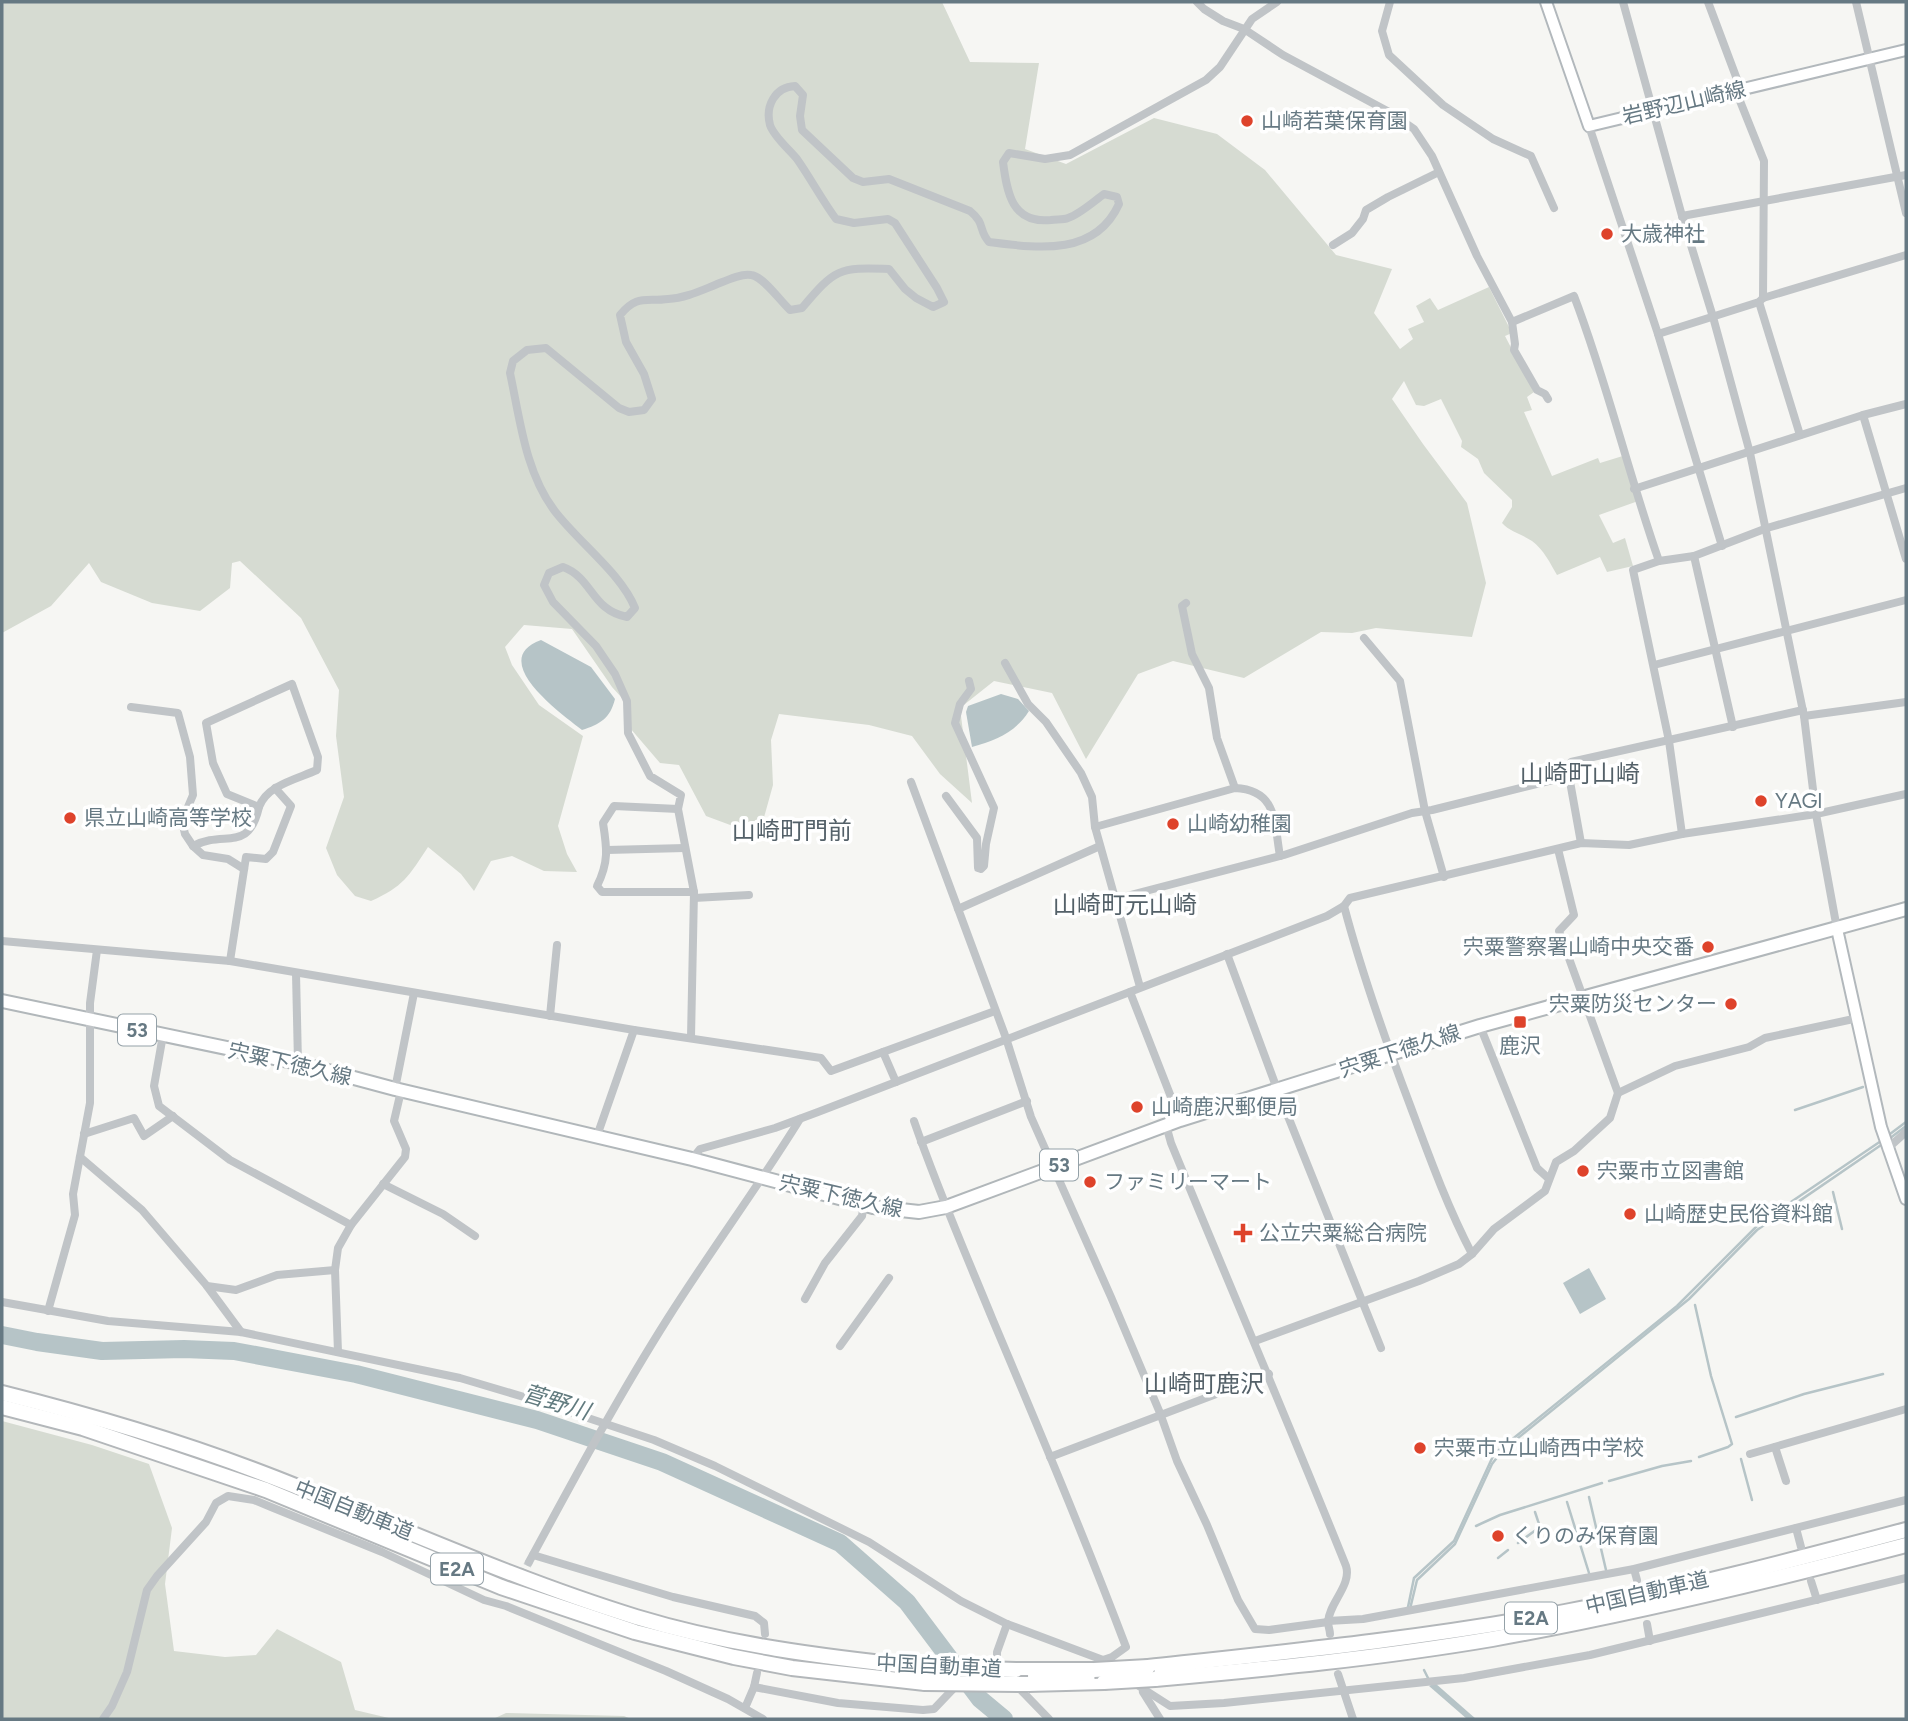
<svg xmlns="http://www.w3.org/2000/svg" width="1908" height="1721" viewBox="0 0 1908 1721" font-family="Figtree,'Noto Sans JP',sans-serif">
<rect width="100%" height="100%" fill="#f6f6f3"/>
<g fill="#d6dbd2">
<path d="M2,2h940l28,60 69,1 -14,86 41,15 88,-46 63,16 48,36 71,85 56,14 -18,44 26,36 13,-10 -5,-10 16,-7 -8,-16 14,-8 8,12 51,-23 23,46 -7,3 29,56 -7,5 5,13 -8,2 28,64 46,-18 2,5 26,-8 15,45 -42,15 14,28 12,-5 8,28 -26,6 -7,-15 -43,18c-7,-12 -13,-25 -25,-34 -10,-7 -22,-9 -30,-18l10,-16v-7l-28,-27 -6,-14 -17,-12 1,-6 -21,-42 -17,7 -8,-1 -12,-24 -12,18 31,45 44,59 19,80 -14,54 -96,-9 -24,5 -31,-1 -77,46 -71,-17 -35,13 -52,85 -34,-66 -58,-12 -34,27 12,95 -32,-29 -28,-38 -43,-11 -90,-11 -8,26 2,45 -10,36 -22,8 -35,-13 -27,-51 -19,-2 -36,-42 7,-13 -19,-21 -40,-58 -48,-4 -19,22 7,18 27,40 44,31 -25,90 9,28 10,18 -33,-1 -32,-15 -21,5 -17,30 -13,-17 -33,-27c-19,29 -25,40 -57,54l-16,-5 -18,-21 -11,-27 18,-51 -8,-61 3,-46 -38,-72 -61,-57 -8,2 -2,25 -30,23 -48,-8 -51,-21 -12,-19 -38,43 -49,27z"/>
<polygon points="2,1421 92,1445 149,1464 172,1528 165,1584 174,1651 225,1657 256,1655 277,1629 341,1662 355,1710 393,1719 2,1719"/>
<polygon points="506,1713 624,1716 631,1719 493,1719"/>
</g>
<g fill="#b6c4c7">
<path d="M541,640l50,27 24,32c-5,20 -15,25 -33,31 -20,-16 -96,-70 -41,-90z"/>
<path d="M1001,694l17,5 11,12c-14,22 -33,29 -57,36l-6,-35 2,-6z"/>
<polygon points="1589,1268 1606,1299 1580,1314 1563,1283"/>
<polygon points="1435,1683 1476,1719 1467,1719 1429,1686"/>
</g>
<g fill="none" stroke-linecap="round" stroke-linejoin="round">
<g stroke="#b6c4c7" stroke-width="2.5">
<polyline points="1795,1110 1863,1087"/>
<polyline points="1886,1137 1906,1122"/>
<polyline points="1889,1139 1906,1126"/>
<polyline points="1833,1192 1842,1229"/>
<polyline points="1695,1305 1711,1376 1732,1444 1728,1447 1699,1457"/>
<polyline points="1736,1417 1804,1394 1883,1374"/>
<polyline points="1741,1459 1752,1500"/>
<polyline points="1609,1481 1662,1466 1691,1461"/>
<polyline points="1589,1497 1606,1570"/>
<polyline points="1567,1502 1589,1573"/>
<polyline points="1476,1526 1500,1515 1602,1483"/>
<polyline points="1518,1543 1540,1527 1535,1512"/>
<polyline points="1498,1558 1508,1550"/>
<polyline points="1408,1607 1414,1578 1454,1541 1494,1454 1677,1306 1760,1223 1881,1141"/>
<polyline points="1410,1609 1417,1580 1455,1544 1492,1464 1502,1451 1689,1299 1757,1230 1884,1143"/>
<polyline points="1424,1670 1429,1680"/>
</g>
<polyline stroke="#b6c4c7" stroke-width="18" points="2,1335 37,1342 102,1351 184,1349 234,1351 356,1374 537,1420 662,1462 840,1543 907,1602 980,1699 1004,1719"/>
<polyline stroke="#cbd0d1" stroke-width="8" stroke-dasharray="8 4" stroke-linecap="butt" points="511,1598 529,1562"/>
<g stroke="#b2b8bc" stroke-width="14">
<g id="secondary">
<polyline points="1546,2 1589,126 1906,50"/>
<polyline points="1837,929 1881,1127 1906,1199"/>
</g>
</g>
<g stroke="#b1b7ba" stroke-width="16">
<polyline id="primary" points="2,1001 298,1063 395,1089 692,1159 873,1207 919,1212 946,1207 1180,1120 1480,1026 1906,909"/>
</g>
<g stroke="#b3b7ba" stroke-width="18">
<g id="highway">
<path d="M2,1393c92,23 184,50 273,85 120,47 238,101 361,139 92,28 187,40 282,50"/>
<polyline points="2,1407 83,1428 266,1490 501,1587 635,1632 734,1657 792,1668 925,1683"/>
<path d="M1148,1667c139,-15 279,-29 417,-55 114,-22 228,-52 341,-82"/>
<polyline points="1016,1670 1094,1670"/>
<path d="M1155,1679c112,-10 225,-21 337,-40 139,-25 277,-58 414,-94"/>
<polyline points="1028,1684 1104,1682"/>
</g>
</g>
<g stroke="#c0c4c7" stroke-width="8">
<path d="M1197,2l7,7 19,12 21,8 39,26 108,58 23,16 18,27 45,100 35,66 62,-26c33,86 54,177 85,265"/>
<polyline points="1390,2 1382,31 1389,55 1443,105 1493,139 1531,156 1554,208"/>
<polyline points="1623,2 1682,216 1713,317 1750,453 1804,716 1816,814 1837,929"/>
<polyline points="1708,2 1741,90"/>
<polyline points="1856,2 1906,213"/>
<polyline points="1736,91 1764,161 1763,298"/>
<polyline points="1589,126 1658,334 1722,546"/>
<polyline points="1682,216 1906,175"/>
<polyline points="1333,245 1352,233 1363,219 1366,210 1388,197 1439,172"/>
<polyline points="1759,302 1800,435"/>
<polyline points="1512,322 1515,344 1514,350 1537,390 1545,394 1548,399"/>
<polyline points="1658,334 1759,302 1763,298 1906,255"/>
<polyline points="1863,415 1906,559"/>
<polyline points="1634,489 1863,415 1906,404"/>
<polyline points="1694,556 1733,727"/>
<polyline points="1186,603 1182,606 1192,654 1209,688 1217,738 1235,788"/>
<polyline points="1364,638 1400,681 1425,811 1444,877"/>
<polyline points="1005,663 1028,704 1046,722 1081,773 1092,797 1095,827 1140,987"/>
<polyline points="1654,665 1906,600"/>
<path d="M292,684l26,73 -1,13c-20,9 -50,15 -58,37l-32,-13 -14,-31 -7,-40z"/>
<polyline points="131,707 178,713 190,757 193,795 182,821 185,834 193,846 203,855 228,859 244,869"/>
<polyline points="1804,716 1906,702"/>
<polyline points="1569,776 1581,843"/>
<polyline points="911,782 1006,1038 1031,1117 1111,1297 1160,1413 1177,1461 1207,1525 1238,1600 1255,1629 1269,1630 1328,1622"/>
<polyline points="946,796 977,838 978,868 981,869 984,866 986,844 994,808 955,723 960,704 971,689 969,681"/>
<path d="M678,809l-64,-3 -11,17c4,25 6,39 -6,63l5,6h92"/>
<path d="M1095,827l140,-39c43,2 39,35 45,68"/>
<polyline points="1682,834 1669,741 1633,570 1659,561 1694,556 1767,528 1906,488"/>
<path d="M193,846c32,-17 55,8 66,-39"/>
<polyline points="607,850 685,848"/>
<polyline points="694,898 749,895"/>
<polyline points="1115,899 1284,855 1412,813 1432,810 1569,776 1571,762 1803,710"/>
<path d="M1344,906c18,68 41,133 66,199 19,51 37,101 62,149"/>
<polyline points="958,909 1100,846"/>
<polyline points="2,941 230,961 634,1030 821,1058 831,1071 995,1011"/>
<polyline points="1227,954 1277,1089 1381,1348"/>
<polyline points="230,961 246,857 266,859 273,852 291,806 275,788"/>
<polyline points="296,973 298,1063"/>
<polyline points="1130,992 1180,1120"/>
<polyline points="550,1016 557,945"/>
<polyline points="1480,1026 1537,1168 1548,1178"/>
<polyline points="163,1035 154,1086 159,1106 230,1160 351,1225 405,1157 406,1149 394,1121 401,1091"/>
<path d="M691,1037l3,-145 -16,-83 3,-14 -31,-19 -22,-43 -1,-32 -12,-27 -19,-28 -43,-44 -9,-17 5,-12 14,-6c30,11 28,43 64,50l8,-9c-14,-35 -57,-66 -81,-98 -29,-39 -34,-91 -44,-137l3,-12 14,-11 19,-2 73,60 10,4 15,-2 8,-11 -8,-25 -18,-32 -6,-27c17,-21 26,-13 48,-16 17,-1 32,-8 47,-14 10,-4 26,-12 36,-10 12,1 29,26 39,35l12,-2c33,-39 36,-41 87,-39l16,20 11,9 17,9 11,-5 -7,-14 -42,-65 -7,-4 -34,4 -18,-4c-14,-19 -25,-40 -39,-60 -8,-10 -23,-22 -27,-34 -5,-19 5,-38 25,-39l8,9 -3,21 2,14 51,48 10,4 26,-3 81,32c16,13 8,19 19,31 48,6 106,15 130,-38l-2,-7 -13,-3c-11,8 -24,20 -36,24 -5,2 -12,1 -17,2 -39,4 -44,-27 -48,-58l6,-9 36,6 25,-4 136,-75 14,-13 32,-48 25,-17"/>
<polyline points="883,1052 896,1082"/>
<polyline points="395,1089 414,993"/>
<polyline points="1618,1093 1675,1066 1749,1047 1765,1038 1858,1018"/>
<path d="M914,1121c23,67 51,131 78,197 46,109 92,218 134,329l-14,10 -9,3"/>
<path d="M1166,1125l5,18c58,141 118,281 175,423 6,19 -17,37 -18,56 0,4 2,8 2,12"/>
<polyline points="84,1134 134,1118 144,1136 173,1116"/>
<polyline points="597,1136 634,1030"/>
<polyline points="921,1142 1027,1101"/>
<polyline points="1887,1149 1906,1132"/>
<polyline points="80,1157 142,1210 207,1286 236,1290 277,1275 335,1270"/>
<polyline points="692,1159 700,1149 775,1128 818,1112 1327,916 1344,906 1350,898 1581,843 1629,845 1682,834 1816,814 1906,794"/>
<polyline points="383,1184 443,1214 475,1236"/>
<polyline points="207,1286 241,1332"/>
<polyline points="805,1299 825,1263 862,1216 864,1204"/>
<polyline points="2,1302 108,1321 241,1332 460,1378 534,1400 654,1440 715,1466 869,1542 961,1601 1007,1624 1103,1660 1113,1667"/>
<polyline points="48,1311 75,1215 73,1194 90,1103 90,1003 97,950"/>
<polyline points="1255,1341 1419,1281 1459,1264 1472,1254 1494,1229 1545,1191 1556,1162 1574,1151 1610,1118 1618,1093 1559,931 1574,915 1558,849"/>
<polyline points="840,1346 889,1278"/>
<polyline points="338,1352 335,1270 338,1248 351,1225"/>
<polyline points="1775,1447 1786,1481"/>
<polyline points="1750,1454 1906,1409"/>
<polyline points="1050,1457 1269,1374"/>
<polyline points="1796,1528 1801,1547"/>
<polyline points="533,1555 673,1597 755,1616 764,1623 765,1634"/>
<path d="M529,1562c45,-83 89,-165 139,-244 43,-68 90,-131 132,-199"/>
<polyline points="1634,1569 1637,1580"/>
<polyline points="1811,1581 1817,1600"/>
<polyline points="1328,1621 1363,1619 1634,1569 1906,1500"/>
<polyline points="1647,1624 1650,1641"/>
<polyline points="1001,1669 997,1664 997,1652 1007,1624"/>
<polyline points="1338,1674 1353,1719"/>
<polyline points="1131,1681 1170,1706 1224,1703 1464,1678 1590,1655 1906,1578"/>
<polyline points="1015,1684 1049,1719"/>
<polyline points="754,1687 838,1703 923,1710 934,1709 954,1688"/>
<polyline points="1143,1692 1160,1719"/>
<polyline points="745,1708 754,1687 757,1673"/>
<polyline points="103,1719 112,1706 127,1672 147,1590 157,1576 206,1522 216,1503 228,1496 254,1500 271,1507 382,1552 484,1600 506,1606 666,1671 728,1699 763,1719"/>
</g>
<use href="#secondary" stroke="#fff" stroke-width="10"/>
<use href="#primary" stroke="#fff" stroke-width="12"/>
<use href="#highway" stroke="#fff" stroke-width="14"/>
<g stroke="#b3b7ba" stroke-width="18" stroke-linecap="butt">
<g id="highway-bridge">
<polyline points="918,1667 1016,1670"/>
<polyline points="1094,1670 1148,1667"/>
<polyline points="1104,1682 1155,1679"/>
<polyline points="925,1683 1028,1684"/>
</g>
</g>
<use href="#highway-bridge" stroke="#fff" stroke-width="14"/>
</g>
<g fill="#de432b" stroke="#fff" stroke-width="2.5">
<circle cx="1247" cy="121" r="7"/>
<circle cx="1607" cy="234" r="7"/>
<circle cx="1761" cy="801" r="7"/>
<circle cx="70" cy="818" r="7"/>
<circle cx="1173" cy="824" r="7"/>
<circle cx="1708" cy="947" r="7"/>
<circle cx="1731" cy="1004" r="7"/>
<rect x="1513" y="1015" width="14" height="14" rx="3.5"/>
<circle cx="1137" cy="1107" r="7"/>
<circle cx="1583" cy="1171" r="7"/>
<circle cx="1090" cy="1182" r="7"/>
<circle cx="1630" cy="1214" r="7"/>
<path d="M1239.5 1222.5h7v7h7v7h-7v7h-7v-7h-7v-7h7z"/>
<circle cx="1420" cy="1448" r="7"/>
<circle cx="1498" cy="1536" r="7"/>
</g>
<g text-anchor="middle" stroke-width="7" stroke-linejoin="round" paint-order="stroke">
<g fill="#fff" stroke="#94a1a8" stroke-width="2">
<rect x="118" y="1014.5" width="38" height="31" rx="5"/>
<rect x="1040" y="1149.5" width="38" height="31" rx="5"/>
<rect x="431" y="1553.5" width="52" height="31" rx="5"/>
<rect x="1505" y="1602.5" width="52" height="31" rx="5"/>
</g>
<g font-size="19" font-weight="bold" fill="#667983">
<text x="137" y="1037">53</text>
<text x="1059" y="1172">53</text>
<text x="457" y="1576">E2A</text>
<text x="1531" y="1625">E2A</text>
</g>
<g font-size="21" fill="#667983" stroke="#fff">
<text transform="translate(1684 103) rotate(-13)" y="7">岩野辺山崎線</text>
<text transform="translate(1400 1051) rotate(-18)" y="7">宍粟下徳久線</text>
<text transform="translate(290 1064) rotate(13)" y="7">宍粟下徳久線</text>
<text transform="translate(841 1196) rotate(13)" y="7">宍粟下徳久線</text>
<text transform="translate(354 1510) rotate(22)" y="7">中国自動車道</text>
<text transform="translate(1647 1593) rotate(-13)" y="7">中国自動車道</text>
<text transform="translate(939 1666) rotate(3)" y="7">中国自動車道</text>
</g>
<g font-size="21" fill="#667983" stroke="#fff" text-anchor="start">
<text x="1261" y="128">山崎若葉保育園</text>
<text x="1621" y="241">大歳神社</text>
<text x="1775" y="808">YAGI</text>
<text x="84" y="825">県立山崎高等学校</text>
<text x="1187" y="831">山崎幼稚園</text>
<text x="1694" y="954" text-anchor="end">宍粟警察署山崎中央交番</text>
<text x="1717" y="1011" text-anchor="end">宍粟防災センター</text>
<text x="1520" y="1053" text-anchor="middle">鹿沢</text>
<text x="1151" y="1114">山崎鹿沢郵便局</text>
<text x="1597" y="1178">宍粟市立図書館</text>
<text x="1104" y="1189">ファミリーマート</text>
<text x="1644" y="1221">山崎歴史民俗資料館</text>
<text x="1259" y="1240">公立宍粟総合病院</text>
<text x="1434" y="1455">宍粟市立山崎西中学校</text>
<text x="1512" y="1543">くりのみ保育園</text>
</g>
<g font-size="23" font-style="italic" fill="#627b7f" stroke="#fff">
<text transform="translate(556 1402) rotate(17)" y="8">菅野川</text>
</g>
<g font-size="24" fill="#546169" stroke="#fff">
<text x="1580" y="782">山崎町山崎</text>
<text x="792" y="839">山崎町門前</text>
<text x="1125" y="913">山崎町元山崎</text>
<text x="1204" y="1392">山崎町鹿沢</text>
</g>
</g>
<rect width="1908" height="1721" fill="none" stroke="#667983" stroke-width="7"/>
</svg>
